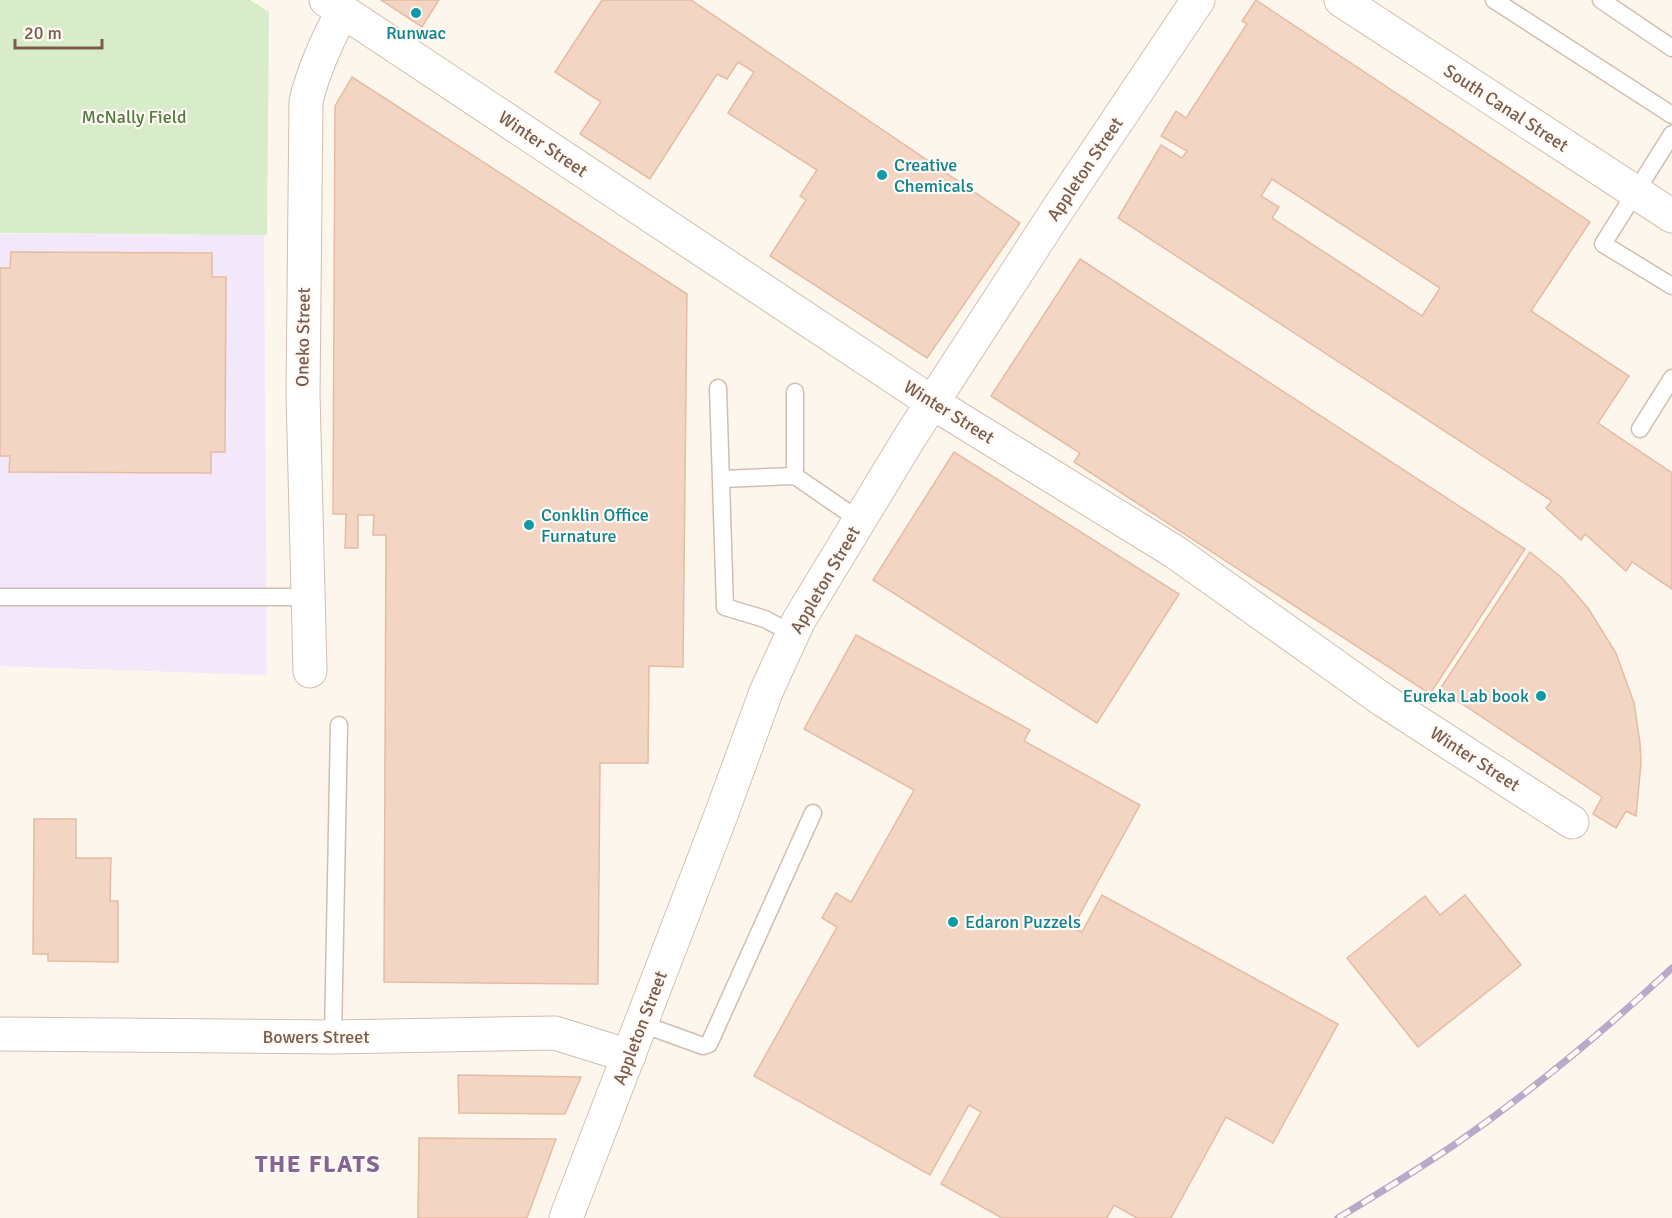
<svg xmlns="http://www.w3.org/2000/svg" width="1672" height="1218" viewBox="0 0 1672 1218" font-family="Signika,sans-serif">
<rect width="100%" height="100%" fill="#fdf6ec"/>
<polygon fill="#f3e8fa" points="0,234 264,235 267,675 0,666"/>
<polygon fill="#d8ecc9" points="0,0 250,0 269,12 267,235 0,233"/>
<g fill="#f3d5c3" stroke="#e6bba3" stroke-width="1.5" fill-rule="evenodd">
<polygon points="381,0 439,0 422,27"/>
<polygon points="602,0 691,0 1020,223 927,358 770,256 806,200 800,196 817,170 728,113 754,72 738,62 727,79 717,74 650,179 580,134 601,102 555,72"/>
<path d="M1256,0l334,222 -59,89 98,65 -31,47 74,50v116l-40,-27 -6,9 -41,-37 -4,6 -35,-32 6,-7 -434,-283 43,-73 21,13 5,-7 -26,-15 15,-25 10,7 61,-94 -5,-3zM1272,179l168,109 -18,28 -150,-98 7,-11 -18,-11z"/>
<polygon points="352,77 687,294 683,667 649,666 648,763 600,763 598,984 384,982 386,535 373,535 374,515 358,515 358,548 345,548 346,514 333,514 335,106"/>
<polygon points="11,252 212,253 212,277 226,277 225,452 211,452 211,473 9,472 10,456 0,456 0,268 10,268"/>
<polygon points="1080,259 1525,549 1430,694 1074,462 1080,453 991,396"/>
<polygon points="954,452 1179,594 1097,723 873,580"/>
<polygon points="1530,552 1562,578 1588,608 1616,653 1634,703 1640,743 1641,763 1636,816 1626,811 1616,828 1593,814 1602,797 1440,689"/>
<polygon points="856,635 1030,730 1024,741 1140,805 1073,927 1082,932 1102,895 1338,1024 1273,1143 1226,1117 1171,1218 1137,1218 1114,1205 1107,1218 1002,1218 941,1184 981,1112 969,1105 930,1175 754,1076 837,927 822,918 836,893 851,902 914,790 804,729"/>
<polygon points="34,819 76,819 76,858 111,858 110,901 118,901 118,962 48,961 48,954 33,954"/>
<polygon points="1465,895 1521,965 1418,1047 1347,958 1425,896 1440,915"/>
<polygon points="458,1075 581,1077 565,1114 459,1113"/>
<polygon points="419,1138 556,1139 527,1218 418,1218"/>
</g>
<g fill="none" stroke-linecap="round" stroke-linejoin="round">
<g stroke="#d1beb0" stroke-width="19">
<g id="lane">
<polyline points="1494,0 1672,115"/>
<polyline points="1601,0 1672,48"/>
<polyline points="1672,134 1603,244 1672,286"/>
<polyline points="718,388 725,607 765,619 793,634"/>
<polyline points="795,392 795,476"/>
<polyline points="1640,429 1672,378"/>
<polyline points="722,479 795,476 859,520"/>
<polyline points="0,597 307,597"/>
<polyline points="642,1024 703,1046 709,1044 813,813"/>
<polyline points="333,1037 339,725"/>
</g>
</g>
<g stroke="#d1beb0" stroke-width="35">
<g id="street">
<polyline points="326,0 933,403 1175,552 1383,700 1572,822"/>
<path d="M310,671l-7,-277 3,-293c8,-32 21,-61 37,-90"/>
<polyline points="0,1034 333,1037 555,1033 629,1056"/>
</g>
</g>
<g stroke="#d6c0b0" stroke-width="35">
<g id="secondary">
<polyline points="1341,0 1672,216"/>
<polyline points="566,1218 721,815 766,692 799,620 910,437 1056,212 1198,0"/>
</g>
</g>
<use href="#lane" stroke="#fff" stroke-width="16"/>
<use href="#street" stroke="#fff" stroke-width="33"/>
<use href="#secondary" stroke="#fff" stroke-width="33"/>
<g stroke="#b9a8c9" stroke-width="7">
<path id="rail" d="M1338,1218c38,-23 76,-46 113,-71 77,-53 152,-115 221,-179"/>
</g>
<use href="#rail" stroke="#fffaf3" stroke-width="4.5" stroke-dasharray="14" stroke-linecap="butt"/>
</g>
<g fill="#0f9aa8" stroke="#fffaf3" stroke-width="2">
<circle cx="416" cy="13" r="6"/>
<circle cx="882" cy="175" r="6"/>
<circle cx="529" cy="525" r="6"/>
<circle cx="1541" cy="696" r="6"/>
<circle cx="953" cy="922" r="6"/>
</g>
<g text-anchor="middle" stroke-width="4.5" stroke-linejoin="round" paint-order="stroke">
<g font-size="18" fill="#0d838f" stroke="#fffaf3" text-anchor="start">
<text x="416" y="39" text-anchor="middle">Runwac</text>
<text x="894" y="171">Creative<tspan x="894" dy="21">Chemicals</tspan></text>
<text x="541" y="521">Conklin Office<tspan x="541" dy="21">Furnature</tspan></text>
<text x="1529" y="702" text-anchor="end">Eureka Lab book</text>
<text x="965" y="928">Edaron Puzzels</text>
</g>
<g font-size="18" fill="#7a5c4d" stroke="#fffaf3">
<text transform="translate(1506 108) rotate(33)" y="6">South Canal Street</text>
<text transform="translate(543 144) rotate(34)" y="6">Winter Street</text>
<text transform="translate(1085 169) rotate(-56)" y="6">Appleton Street</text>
<text transform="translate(303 337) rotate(-89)" y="6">Oneko Street</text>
<text transform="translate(949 412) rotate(32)" y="6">Winter Street</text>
<text transform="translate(825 580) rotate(-60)" y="6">Appleton Street</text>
<text transform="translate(1475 759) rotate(33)" y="6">Winter Street</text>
<text transform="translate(640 1028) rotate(-69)" y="6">Appleton Street</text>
<text x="316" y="1043">Bowers Street</text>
</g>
<g font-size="18" fill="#537a41" stroke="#fffaf3">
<text x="134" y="123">McNally Field</text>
</g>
<g font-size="24" font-weight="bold" letter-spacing="1.5" fill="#846695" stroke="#fffaf3">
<text x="318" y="1172">THE FLATS</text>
</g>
</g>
<path d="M15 39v9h87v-9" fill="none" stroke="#7a5c4d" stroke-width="3"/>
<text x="24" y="39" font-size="18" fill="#7a5c4d" stroke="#fffaf3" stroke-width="4.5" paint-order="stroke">20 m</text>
</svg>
